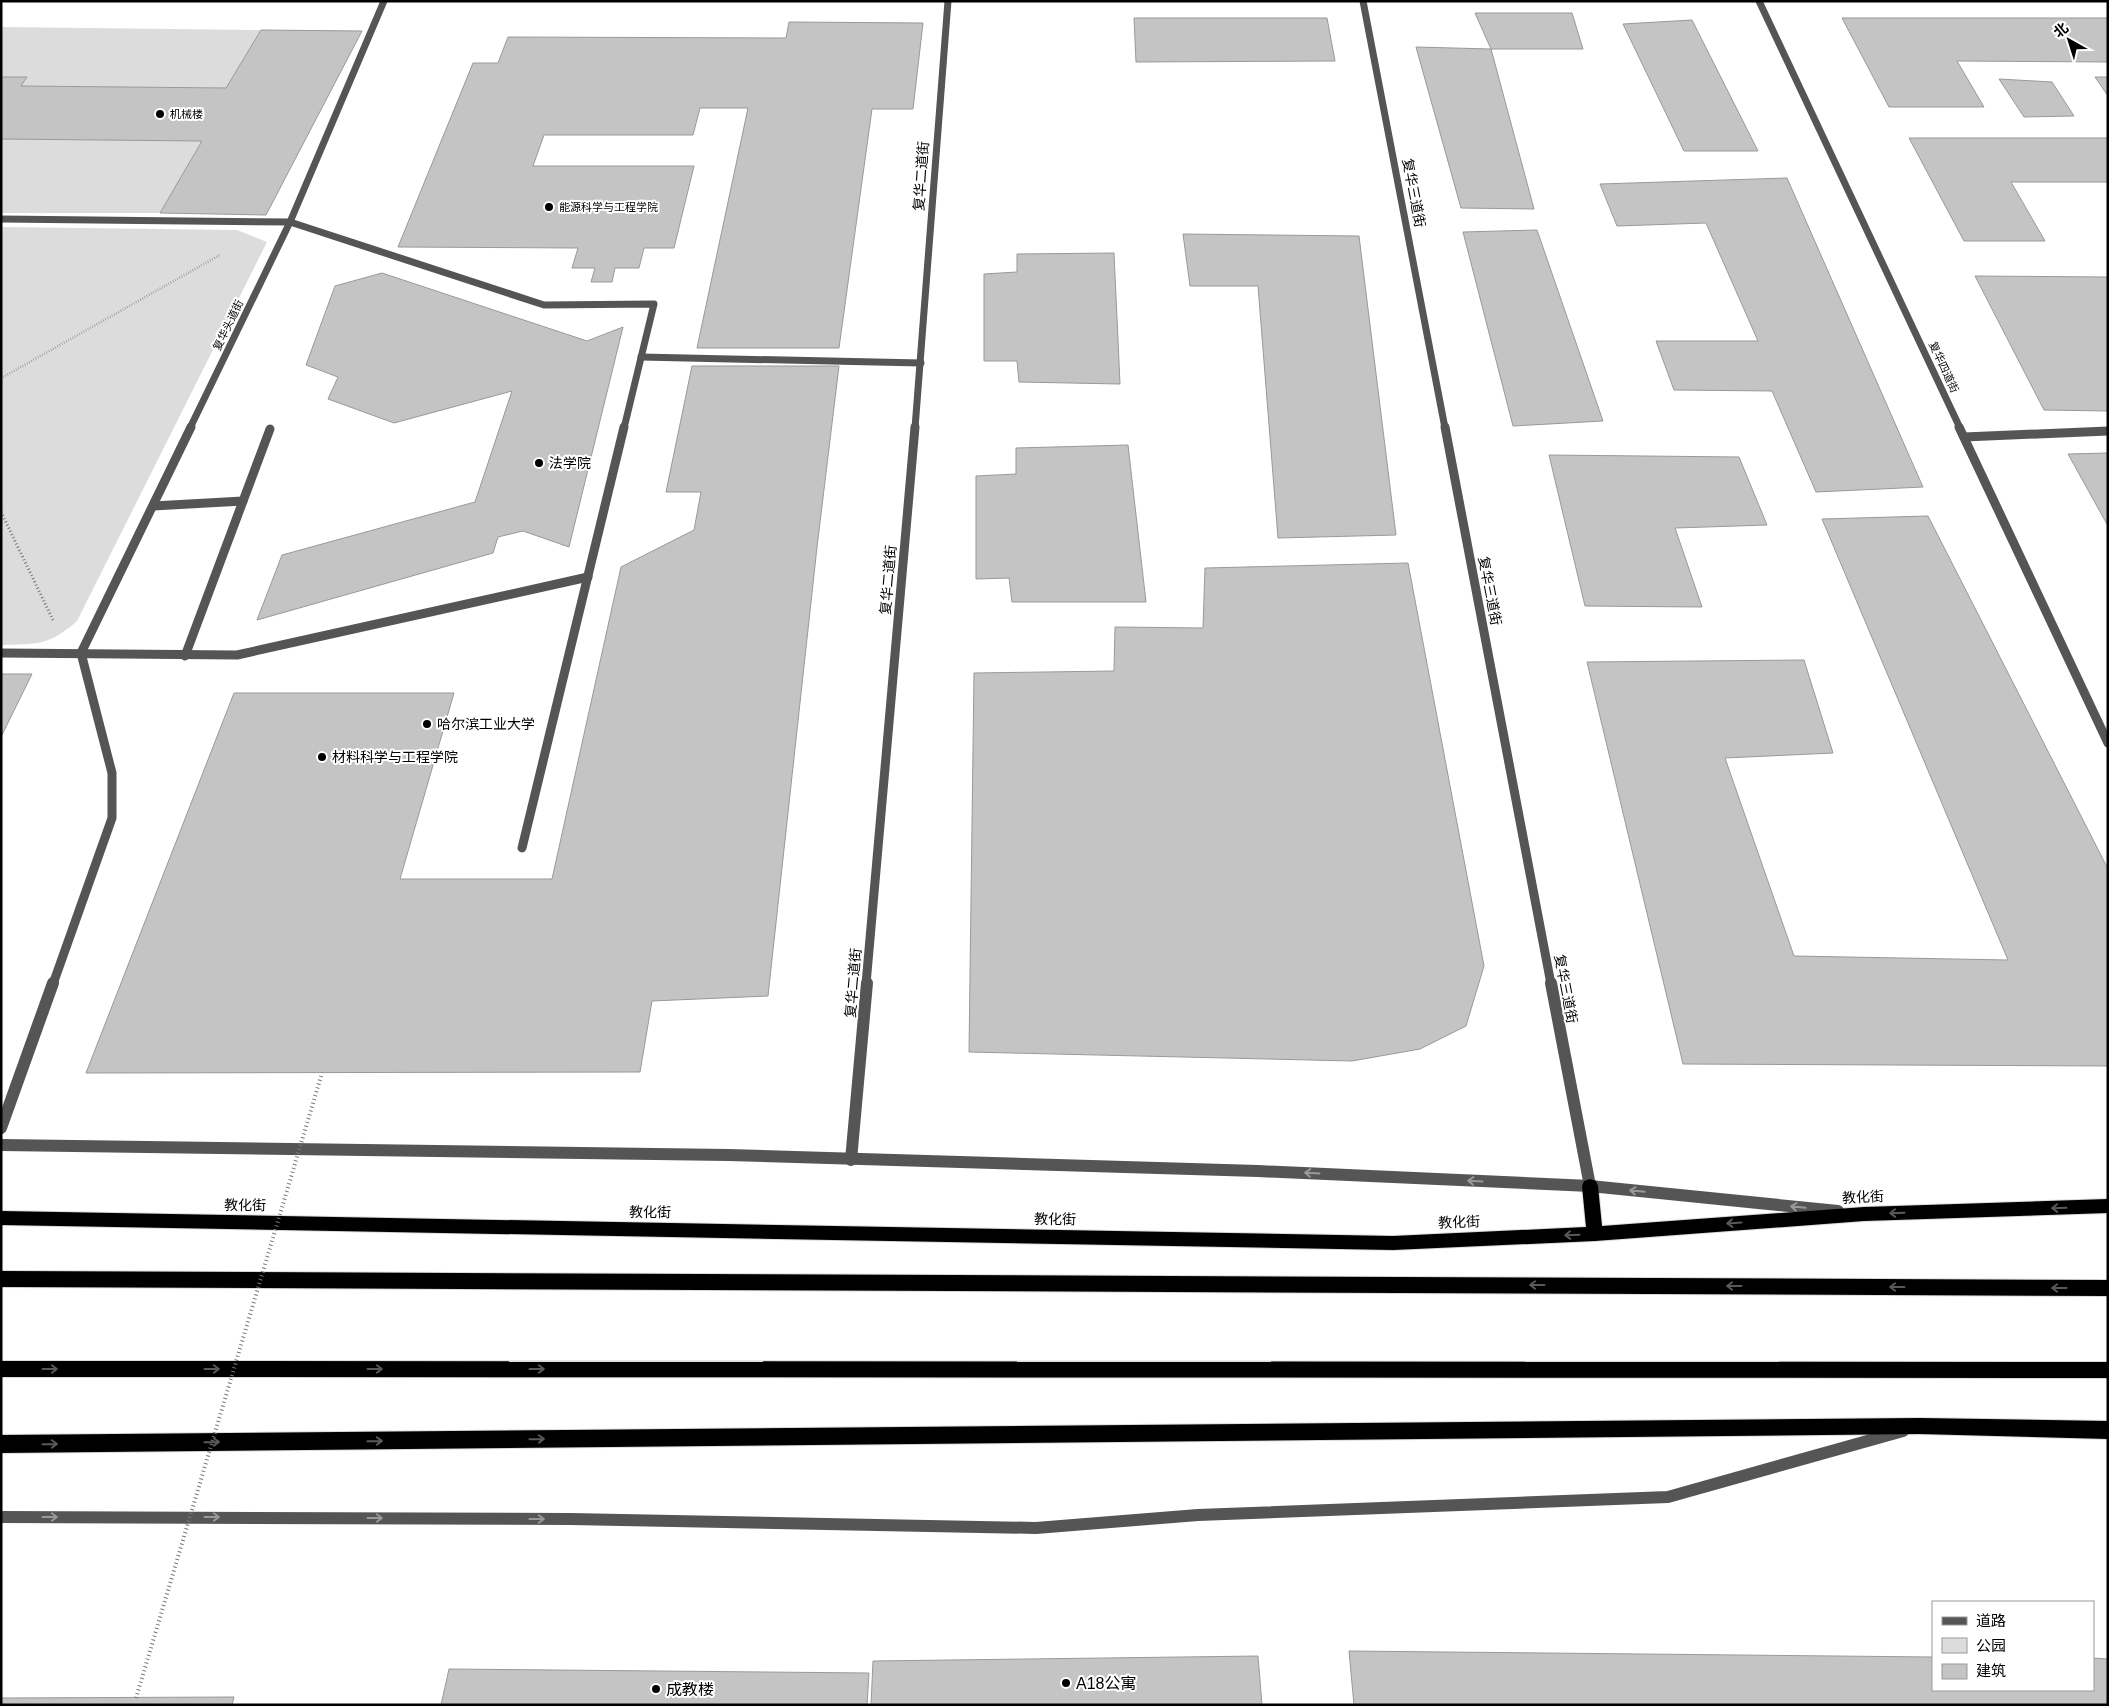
<svg xmlns="http://www.w3.org/2000/svg" width="2109" height="1706" viewBox="0 0 2109 1706" font-family="Arial,'Noto Sans SC',sans-serif">
<rect width="100%" height="100%" fill="#fff"/>
<g fill="#dcdcdc">
<polygon points="1,27 261,30 226,88 21,86 27,77 1,77"/>
<polygon points="1,139 202,141 160,213 1,213"/>
<path d="M1,227l236,3 30,12 -190,379c-29,25 -39,23 -76,24z"/>
</g>
<g fill="#c4c4c4" stroke="#999">
<polygon points="1475,13 1572,13 1583,49 1491,49"/>
<polygon points="1134,18 1327,18 1335,61 1136,62"/>
<polygon points="1842,18 2108,18 2108,62 1957,61 1984,107 1889,107"/>
<polygon points="1692,20 1758,151 1684,151 1623,24"/>
<polygon points="789,22 923,23 913,109 872,109 839,348 697,348 748,108 700,108 693,135 544,135 533,166 694,166 674,248 644,248 639,268 615,268 612,282 591,282 595,268 572,268 578,248 398,247 473,63 498,63 508,37 786,38"/>
<polygon points="261,30 362,31 266,215 160,213 202,141 1,139 1,77 27,77 21,86 226,88"/>
<polygon points="1416,47 1491,49 1534,209 1461,208"/>
<polygon points="2095,77 2108,77 2108,96"/>
<polygon points="1999,79 2052,82 2074,116 2024,117"/>
<polygon points="1909,138 2108,138 2108,182 2011,182 2045,241 1964,241"/>
<polygon points="1787,178 1923,487 1816,492 1772,391 1674,390 1656,341 1758,341 1706,223 1617,226 1600,184"/>
<polygon points="1537,230 1603,421 1513,426 1463,232"/>
<polygon points="1183,234 1359,236 1396,535 1278,538 1258,286 1190,286"/>
<polygon points="1114,253 1120,384 1019,382 1017,361 984,361 984,274 1017,272 1017,254"/>
<polygon points="382,273 587,341 623,327 569,547 523,531 498,537 493,553 257,620 282,555 475,502 512,391 394,423 328,399 338,377 306,365 335,286"/>
<polygon points="1975,276 2108,277 2108,411 2044,410"/>
<polygon points="692,366 839,366 817,547 768,996 652,1001 640,1072 86,1073 234,693 454,693 400,879 552,879 621,567 694,530 701,492 666,492"/>
<polygon points="1128,445 1146,602 1012,602 1009,578 976,579 976,476 1016,474 1016,448"/>
<polygon points="2108,453 2108,526 2068,454"/>
<polygon points="1549,455 1739,457 1767,525 1675,528 1702,607 1585,606"/>
<polygon points="1928,516 2108,869 2108,1066 1683,1064 1587,662 1804,660 1833,753 1725,758 1794,956 2008,960 1822,519"/>
<polygon points="1408,563 1484,966 1466,1026 1420,1049 1352,1061 969,1052 974,673 1114,671 1115,627 1203,628 1205,568"/>
<polygon points="1,674 32,674 1,737"/>
<polygon points="1349,1651 1933,1657 1933,1690 2093,1690 2093,1658 2108,1659 2108,1705 1354,1705"/>
<polygon points="1258,1656 1262,1705 871,1705 873,1661"/>
<polygon points="449,1669 869,1673 867,1705 441,1705"/>
<polygon points="234,1697 232,1705 1,1705 1,1698"/>
</g>
<g fill="none" stroke-linecap="round" stroke-linejoin="round">
<g stroke="#dbdbdb" stroke-width="2">
<g id="trunk">
<polygon points="1590,1179 1596,1181 1598,1186 1602,1226 1864,1207 2108,1199 2108,1213 1864,1221 1595,1241 1393,1250 1,1225 1,1211 1393,1236 1586,1227 1582,1186 1584,1181"/>
<polygon points="1,1271 2108,1280 2108,1296 1,1287"/>
<polygon points="1,1361 2108,1362 2108,1378 1,1377"/>
<polygon points="1919,1418 2108,1421 2108,1439 1919,1434 1,1453 1,1435"/>
</g>
</g>
<polyline stroke="#777" stroke-width="2.5" stroke-dasharray="0.5 2" stroke-linecap="butt" points="3,377 220,255"/>
<polyline stroke="#777" stroke-width="3" stroke-dasharray="1 2.5" stroke-linecap="butt" points="1,512 53,620"/>
<g stroke="#555" stroke-width="7">
<polyline points="1,219 290,222 544,305 654,304 624,428"/>
<polyline points="641,357 921,363"/>
</g>
<g stroke="#555" stroke-width="9">
<polyline points="1964,437 2108,431"/>
<polyline points="153,506 243,501"/>
<polyline points="1,653 237,655 588,577"/>
<polyline points="185,656 270,429"/>
<polyline points="522,848 624,427"/>
<polyline points="53,984 112,818 112,773 81,653"/>
</g>
<g stroke="#555" stroke-width="12">
<polyline points="1,1128 53,983"/>
<polyline points="1,1145 728,1155 1258,1171 1590,1186 1838,1211"/>
<polyline points="1,1517 570,1519 1036,1528 1198,1515 1668,1497 1903,1431"/>
</g>
<g stroke="#555" stroke-width="7">
<polyline points="190,428 290,222 384,1"/>
<polyline points="915,428 948,1"/>
</g>
<g stroke="#555" stroke-width="9">
<polyline points="81,653 191,427"/>
<polyline points="866,984 915,427"/>
</g>
<polyline stroke="#555" stroke-width="12" points="851,1160 867,983"/>
<g stroke="#555" stroke-width="7">
<polyline points="1363,1 1445,428"/>
<polyline points="1759,1 1960,428"/>
</g>
<g stroke="#555" stroke-width="9">
<polyline points="1445,427 1551,984"/>
<polyline points="1959,427 2108,743"/>
</g>
<polyline stroke="#555" stroke-width="12" points="1551,983 1590,1186"/>
<use href="#trunk" fill="#000" fill-rule="evenodd"/>
<polyline stroke="#777" stroke-width="4" stroke-dasharray="1 3" stroke-linecap="butt" points="136,1698 322,1073"/>
</g>
<defs><path id="oneway-shaft" d="M-6 0H5M1.5-3L5.5 0L1.5 3" fill="none" stroke-width="1.6" stroke-linecap="round" stroke-linejoin="round" transform="scale(1.25)"/></defs>
<g stroke="#999">
<use href="#oneway-shaft" transform="translate(1312 1173) rotate(-177)"/>
<use href="#oneway-shaft" transform="translate(1475 1181) rotate(-177)"/>
<use href="#oneway-shaft" transform="translate(1637 1191) rotate(-174)"/>
<use href="#oneway-shaft" transform="translate(1798 1207) rotate(-174)"/>
<use href="#oneway-shaft" transform="translate(50 1517)"/>
<use href="#oneway-shaft" transform="translate(212 1517)"/>
<use href="#oneway-shaft" transform="translate(375 1518)"/>
<use href="#oneway-shaft" transform="translate(537 1519)"/>
</g>
<g stroke="#595959">
<use href="#oneway-shaft" transform="translate(2059 1208) rotate(178)"/>
<use href="#oneway-shaft" transform="translate(1897 1213) rotate(178)"/>
<use href="#oneway-shaft" transform="translate(1734 1223) rotate(176)"/>
<use href="#oneway-shaft" transform="translate(1572 1235) rotate(178)"/>
<use href="#oneway-shaft" transform="translate(1537 1285) rotate(-180)"/>
<use href="#oneway-shaft" transform="translate(1734 1286) rotate(-180)"/>
<use href="#oneway-shaft" transform="translate(1897 1287) rotate(-180)"/>
<use href="#oneway-shaft" transform="translate(2059 1288) rotate(-180)"/>
<use href="#oneway-shaft" transform="translate(50 1369)"/>
<use href="#oneway-shaft" transform="translate(212 1369)"/>
<use href="#oneway-shaft" transform="translate(375 1369)"/>
<use href="#oneway-shaft" transform="translate(537 1369)"/>
<use href="#oneway-shaft" transform="translate(537 1439) rotate(-1)"/>
<use href="#oneway-shaft" transform="translate(375 1441) rotate(-1)"/>
<use href="#oneway-shaft" transform="translate(212 1442) rotate(-1)"/>
<use href="#oneway-shaft" transform="translate(50 1444) rotate(-1)"/>
</g>
<g fill="#000" stroke="#fff" stroke-width="2">
<circle cx="160" cy="114" r="5"/>
<circle cx="549" cy="207" r="5"/>
<circle cx="539" cy="463" r="5"/>
<circle cx="427" cy="724" r="5"/>
<circle cx="322" cy="757" r="5"/>
<circle cx="1066" cy="1683" r="5"/>
<circle cx="656" cy="1689" r="5"/>
</g>
<g text-anchor="middle" stroke-width="4" stroke-linejoin="round" paint-order="stroke">
<g font-size="11" fill="#000" stroke="#fff" text-anchor="start">
<text x="170" y="118">机械楼</text>
<text x="559" y="211">能源科学与工程学院</text>
</g>
<g font-size="11" fill="#000" stroke="#fff">
<text transform="translate(228 325) rotate(-64)" y="4">复华头道街</text>
<text transform="translate(1944 367) rotate(65)" y="4">复华四道街</text>
</g>
<g font-size="14" fill="#000" stroke="#fff">
<text transform="translate(921 176) rotate(-86)" y="5">复华二道街</text>
<text transform="translate(1414 193) rotate(79)" y="5">复华三道街</text>
<text transform="translate(888 580) rotate(-85)" y="5">复华二道街</text>
<text transform="translate(1490 591) rotate(79)" y="5">复华三道街</text>
<text transform="translate(853 983) rotate(-85)" y="5">复华二道街</text>
<text transform="translate(1566 989) rotate(79)" y="5">复华三道街</text>
<text transform="translate(1863 1197) rotate(-3)" y="5">教化街</text>
<text transform="translate(245 1205) rotate(1)" y="5">教化街</text>
<text transform="translate(650 1212) rotate(1)" y="5">教化街</text>
<text transform="translate(1055 1219) rotate(1)" y="5">教化街</text>
<text transform="translate(1459 1222) rotate(-2)" y="5">教化街</text>
</g>
<g font-size="14" fill="#000" stroke="#fff" text-anchor="start">
<text x="549" y="468">法学院</text>
<text x="437" y="729">哈尔滨工业大学</text>
<text x="332" y="762">材料科学与工程学院</text>
</g>
<g font-size="16" fill="#000" stroke="#fff" text-anchor="start">
<text x="1076" y="1689">A18公寓</text>
<text x="666" y="1695">成教楼</text>
</g>
</g>
<rect width="2109" height="1706" fill="none" stroke="#000000" stroke-width="5"/>
<rect x="1932" y="1601" width="162" height="90" fill="#ffffff" stroke="#999999"/>
<rect x="1942" y="1617" width="25" height="8" fill="#555555" stroke="#999999"/>
<text x="1976" y="1626" font-size="15" fill="#000000">道路</text>
<rect x="1942" y="1638" width="25" height="15" fill="#dcdcdc" stroke="#999999"/>
<text x="1976" y="1651" font-size="15" fill="#000000">公园</text>
<rect x="1942" y="1664" width="25" height="15" fill="#c4c4c4" stroke="#999999"/>
<text x="1976" y="1676" font-size="15" fill="#000000">建筑</text>
<g transform="translate(2069 40) rotate(321)" stroke="#ffffff" stroke-width="4" paint-order="stroke">
<path d="M0-4L9 19L0 12L-9 19Z" fill="#000000"/>
<text y="-8" font-size="14" font-weight="bold" text-anchor="middle" fill="#000000">北</text>
</g>
</svg>
